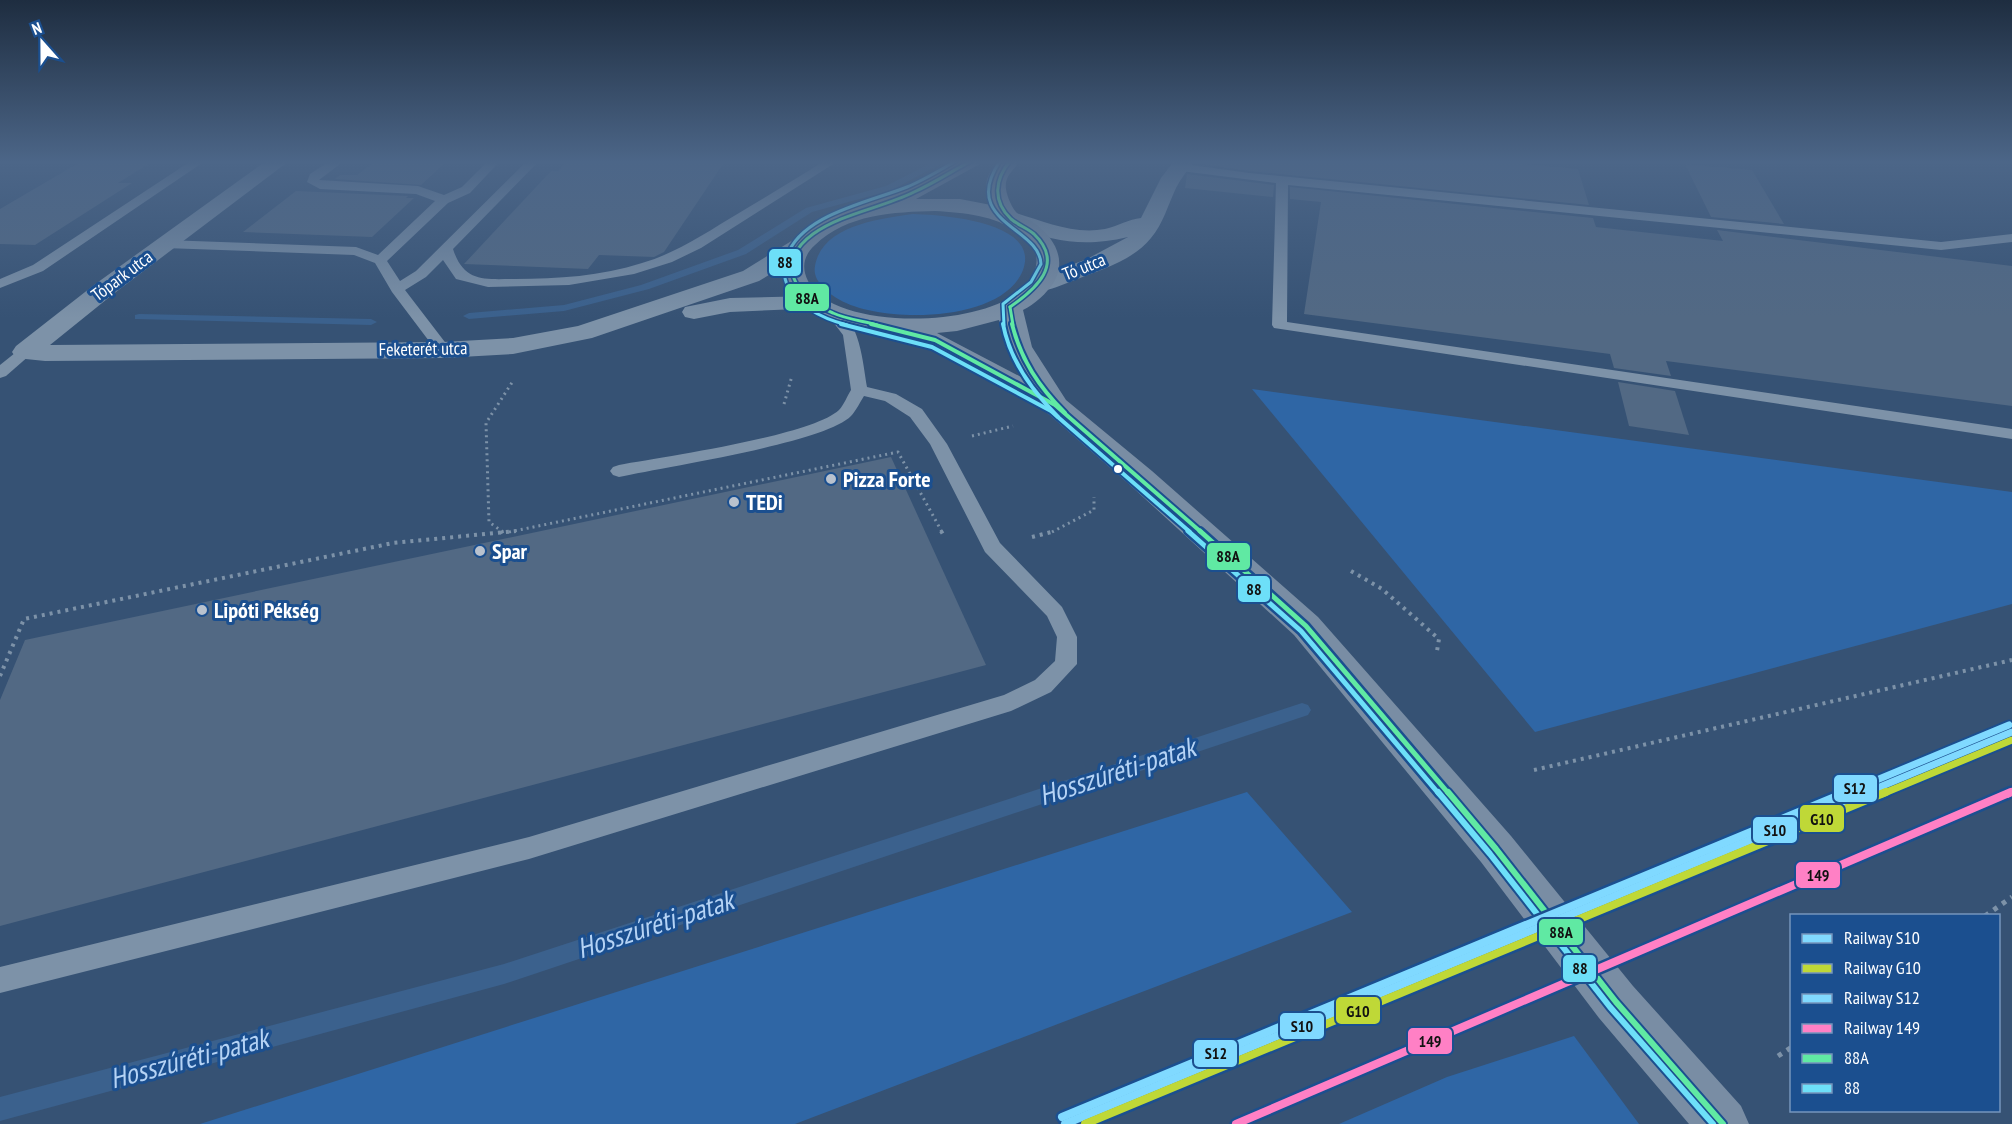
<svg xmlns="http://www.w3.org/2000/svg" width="2012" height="1124" viewBox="0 0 2012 1124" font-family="'PT Sans Narrow',sans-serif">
<rect width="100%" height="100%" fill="#365274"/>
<g fill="#2f66a5">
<path d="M913,214c28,1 128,7 110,56 -20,53 -141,54 -183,30 -12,-7 -28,-19 -25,-34 7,-41 65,-47 98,-52z"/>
<polygon points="1252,389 2012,492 2012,604 1535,732"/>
<polygon points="1247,792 1352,912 795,1124 200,1124"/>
<polygon points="1574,1036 1639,1124 1339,1124 1447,1077"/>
</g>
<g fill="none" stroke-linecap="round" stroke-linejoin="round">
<g fill="#3b618d" fill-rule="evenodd">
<polygon points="935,161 946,161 892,190 812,212 746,254 649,289 564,311 469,319 463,316 469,313 564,305 641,285 738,250 806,208 886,186"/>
<polygon points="139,314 371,319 377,322 371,325 135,319 135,315"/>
<polygon points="1302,703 1308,705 1311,710 1308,715 504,984 0,1121 0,1097 504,964"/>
</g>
</g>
<g fill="#526984">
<polygon points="82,161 153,161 118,183 132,183 35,245 0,244 0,209"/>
<polygon points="376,161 447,161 421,185 335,179 340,175 357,175"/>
<polygon points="567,161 725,161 664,252 654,257 599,255 588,269 464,264 551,171 558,171"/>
<polygon points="1196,161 1490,161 1578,169 1589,205 1249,171 1195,163"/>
<polygon points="1685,164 1752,170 1784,224 1711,217"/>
<polygon points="1187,174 1274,185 1273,197 1185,188"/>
<polygon points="1290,187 1593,218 1596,227 1723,241 1717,230 2012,266 2012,406 1666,361 1671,376 1614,368 1610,354 1304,314 1321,202 1290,199"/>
<polygon points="296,191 408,196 406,198 414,198 372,237 243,232"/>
<polygon points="1618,382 1675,391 1689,435 1629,426"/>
<polygon points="891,457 986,665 0,926 0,700 25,640"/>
</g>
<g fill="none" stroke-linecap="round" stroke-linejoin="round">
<g stroke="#7d92a8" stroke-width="3" stroke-dasharray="2 4" stroke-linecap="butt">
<polyline points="784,404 792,376"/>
<polyline points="972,436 1013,426"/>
<polyline points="503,532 489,522 486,423 513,381"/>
<polyline points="509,532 898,452 942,532"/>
<polyline points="1052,532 1094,510 1094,497"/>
</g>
<g stroke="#7d92a8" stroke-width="4" stroke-dasharray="3 5" stroke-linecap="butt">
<polyline points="501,531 505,538"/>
<polyline points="941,531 944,536"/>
<polyline points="1032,537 1055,531"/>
<polyline points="1351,571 1382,589 1439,639 1437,651"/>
<polyline points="0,676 24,619 393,543 516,531"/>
<polyline points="1534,770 2012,660"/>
</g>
<g stroke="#7d92a8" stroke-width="5" stroke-dasharray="4.5 6" stroke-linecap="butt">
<polyline points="1985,916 2012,897"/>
<polyline points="1778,1056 1792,1047"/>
</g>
<g fill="#7d92a8" fill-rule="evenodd">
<polygon points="191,161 205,161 43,271 0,288 0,279 33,265"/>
<path d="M330,161h14l-25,19 99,6 26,9 18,-8 26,-26h12l-30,32 -22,10 -61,58 13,20 16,-10 111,-110h12l-86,88c11,34 32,30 62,30 43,0 86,-3 127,-16 35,-10 65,-31 97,-50 28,-17 57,-34 85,-52h14l-137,87 -29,14 -38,12 -65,11 -81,2 -32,-8 -13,-19 -17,17 -21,13 46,60 -8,5 -5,-2 -46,-61 -17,-29 -21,-8 -189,-7 -7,-4 7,-4 191,7 22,8 57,-54 -19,-7 -96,-5 -13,-7 3,-8z"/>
<polygon points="1177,163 1249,173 1941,242 2012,234 2012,242 1941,250 1288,185 1287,322 2012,429 2012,439 1274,328 1272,325 1276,183 1173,170 1171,167"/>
<path d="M834,310c26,6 29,55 33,77l29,7 26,15 25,35 53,99 62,64 15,30v27l-26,28 -40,19 -482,148 -529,134v-26l529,-130 475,-142 31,-15 20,-19 2,-24 -10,-21 -62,-64 -55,-108 -20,-27 -25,-16 -21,-5c-4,6 -8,15 -13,20 -26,27 -187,51 -232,61l-6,-2 -3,-4 3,-4 6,-2c44,-8 192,-29 220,-55 5,-5 8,-14 12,-20l-8,-55 -16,-21z"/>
<polygon points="25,347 30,349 33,352 30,355 6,376 0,378 0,365 20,349"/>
</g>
<g fill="#7d92a8" fill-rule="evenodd">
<polygon points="266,161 289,161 112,295 50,345 443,342 513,338 578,326 743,271 793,240 801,238 809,240 812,245 809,250 759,281 592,338 513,354 443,358 45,361 16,358 12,352 16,346 94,285"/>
<path d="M1174,161h20c-6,9 -13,17 -18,27 -8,17 -13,36 -25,50 -17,22 -51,32 -76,42 -15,5 -29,14 -44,10l-4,-5 4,-5 56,-21 41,-22c-51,12 -79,2 -127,-14l-3,-5 3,-5 8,-2c32,9 62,24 96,18 13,-3 24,-10 36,-11l20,-40z"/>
<polygon points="813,296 822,298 825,303 822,308 730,312 694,319 685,317 682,312 685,307 730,298"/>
</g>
<path fill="#798da4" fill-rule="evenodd" d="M955,161h26l-3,4 -62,34h44l31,6c-8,-18 -6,-30 8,-44h21c-6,9 -16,15 -14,28 1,7 6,20 12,25 5,4 11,5 16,9 20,14 33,36 20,59 -7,11 -20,23 -31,28l9,37 34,53 86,71 166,146 193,219 122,150 108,120 8,18h-60l-90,-106 -118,-156 -187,-227 -164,-150 -85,-74 -119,-66 -86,-20 -29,-12 -20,-17 -12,-25 4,-17 17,-20 43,-23 68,-26zM935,211c34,2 68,5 93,30 7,7 10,15 8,25 -9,63 -202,71 -228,15 -7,-14 -4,-26 7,-36 32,-31 79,-33 120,-34zM999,320l7,27 17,31 -86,-45 20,-2z"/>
<g stroke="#1b4f8f" stroke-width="6">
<g id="bus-1-far3">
<path d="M1010,161c-15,18 -18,40 1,58 7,6 16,9 23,15 31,30 2,55 -24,73"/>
<polyline points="1010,307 1013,325"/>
<path d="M877,325c-14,-4 -31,-6 -44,-12 -37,-15 -60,-50 -20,-79 30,-21 69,-26 101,-42 20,-9 38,-21 57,-31"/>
</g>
</g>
<g stroke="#1b4f8f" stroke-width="8">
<g id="bus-1-far2">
<polyline points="871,324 935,340 1055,405 1201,532"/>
<path d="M1012,324c9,36 27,63 53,89"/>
</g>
</g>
<g stroke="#1b4f8f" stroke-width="10">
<polyline id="bus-1-far1" points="1200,531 1306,626 1449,794"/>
</g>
<g stroke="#1b4f8f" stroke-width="10">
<polyline id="bus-1" points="1448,792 1496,849 1616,1002 1723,1124"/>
</g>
<g stroke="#1b4f8f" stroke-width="6">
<g id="bus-2-far3">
<path d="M1000,161c-41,61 40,66 41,103l-10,18 -28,22 1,21"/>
<path d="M847,325c-23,-6 -47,-17 -59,-39 -5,-8 -4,-18 -2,-27 12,-44 84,-57 121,-72 17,-7 33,-17 49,-26"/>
</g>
</g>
<g stroke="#1b4f8f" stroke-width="8">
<g id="bus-2-far2">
<polyline points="841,324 932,347 1051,411 1190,532"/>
<path d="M1003,324c7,37 29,67 55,93"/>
</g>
</g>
<g stroke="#1b4f8f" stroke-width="10">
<polyline id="bus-2-far1" points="1188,531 1301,631 1439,794"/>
</g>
<g stroke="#1b4f8f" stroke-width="10">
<polyline id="bus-2" points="1438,792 1490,854 1610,1007 1713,1124"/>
</g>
<use href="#bus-1-far3" stroke="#60e9a3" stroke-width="3"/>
<use href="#bus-1-far2" stroke="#60e9a3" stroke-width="4"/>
<use href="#bus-1-far1" stroke="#60e9a3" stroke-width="5"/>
<use href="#bus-1" stroke="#60e9a3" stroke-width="6"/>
<use href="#bus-2-far3" stroke="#6ddff8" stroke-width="3"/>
<use href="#bus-2-far2" stroke="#6ddff8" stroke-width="4"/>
<use href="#bus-2-far1" stroke="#6ddff8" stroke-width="5"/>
<use href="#bus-2" stroke="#6ddff8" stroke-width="6"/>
<g stroke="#1b4f8f" stroke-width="11">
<polyline id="rail-1-far1" points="1863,794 2012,732"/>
</g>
<g stroke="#1b4f8f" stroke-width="13">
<polyline id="rail-1" points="1065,1124 1866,792"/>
</g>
<g stroke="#1b4f8f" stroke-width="11">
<polyline id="rail-2-far1" points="1882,794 2012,740"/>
</g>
<g stroke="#1b4f8f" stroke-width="13">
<polyline id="rail-2" points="1085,1124 1886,792"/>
</g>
<g stroke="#1b4f8f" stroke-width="11">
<polyline id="rail-3-far1" points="1843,794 2009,725"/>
</g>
<g stroke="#1b4f8f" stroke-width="13">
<polyline id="rail-3" points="1062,1117 1847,792"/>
</g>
<g stroke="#1b4f8f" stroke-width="11">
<polyline id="rail-4-far1" points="2008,794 2012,792"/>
</g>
<g stroke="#1b4f8f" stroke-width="13">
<polyline id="rail-4" points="1236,1124 2011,792"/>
</g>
<use href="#rail-1-far1" stroke="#80d9ff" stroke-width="7"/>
<use href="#rail-1" stroke="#80d9ff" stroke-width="8"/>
<use href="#rail-2-far1" stroke="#bfd837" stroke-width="7"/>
<use href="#rail-2" stroke="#bfd837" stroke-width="8"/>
<use href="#rail-3-far1" stroke="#80d9ff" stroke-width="7"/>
<use href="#rail-3" stroke="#80d9ff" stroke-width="8"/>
<use href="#rail-4-far1" stroke="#ff80c5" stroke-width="7"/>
<use href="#rail-4" stroke="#ff80c5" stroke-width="8"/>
</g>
<linearGradient id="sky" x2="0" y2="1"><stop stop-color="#1e2d40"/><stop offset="0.51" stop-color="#4c6688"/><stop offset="1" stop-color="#4c6688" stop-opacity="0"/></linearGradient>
<rect width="2012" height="318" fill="url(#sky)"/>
<circle fill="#fff" stroke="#1b4f8f" stroke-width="2" cx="1118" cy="469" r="5"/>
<g fill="#b9c2ce" stroke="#1b4f8f" stroke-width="2">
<circle cx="831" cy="479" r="6"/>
<circle cx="734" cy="502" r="6"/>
<circle cx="480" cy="551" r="6"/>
<circle cx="202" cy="610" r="6"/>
</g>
<g text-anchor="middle" stroke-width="6" stroke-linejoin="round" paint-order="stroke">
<g font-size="18" fill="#fff" stroke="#1b4f8f">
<text transform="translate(1084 267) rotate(-22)" y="6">Tó utca</text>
<text transform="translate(122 276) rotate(-37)" y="6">Tópark utca</text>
<text transform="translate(423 349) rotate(-1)" y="6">Feketerét utca</text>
</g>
<g font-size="22" font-weight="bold" fill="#fff" stroke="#1b4f8f" text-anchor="start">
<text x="843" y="487">Pizza Forte</text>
<text x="746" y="510">TEDi</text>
<text x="492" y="559">Spar</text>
<text x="214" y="618">Lipóti Pékség</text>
</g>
<g font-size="28" font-style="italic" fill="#b5d3f5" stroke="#1b4f8f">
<text transform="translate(1117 771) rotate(-18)" y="10">Hosszúréti-patak</text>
<text transform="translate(655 924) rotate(-18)" y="10">Hosszúréti-patak</text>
<text transform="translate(189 1058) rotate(-15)" y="10">Hosszúréti-patak</text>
</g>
</g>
<g stroke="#1b4f8f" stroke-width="2">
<rect x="768" y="248" width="34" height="29" rx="6" fill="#6ddff8"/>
<rect x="784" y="283" width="46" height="29" rx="6" fill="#60e9a3"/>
<rect x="1206" y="542" width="45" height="29" rx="6" fill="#60e9a3"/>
<rect x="1237" y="575" width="34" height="28" rx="6" fill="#6ddff8"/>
<rect x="1833" y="774" width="45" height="29" rx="6" fill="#80d9ff"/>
<rect x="1799" y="804" width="46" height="29" rx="6" fill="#bfd837"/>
<rect x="1752" y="816" width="46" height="28" rx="6" fill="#80d9ff"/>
<rect x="1795" y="861" width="46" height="28" rx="6" fill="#ff80c5"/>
<rect x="1538" y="918" width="46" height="28" rx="6" fill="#60e9a3"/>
<rect x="1562" y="954" width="35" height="29" rx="6" fill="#6ddff8"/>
<rect x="1335" y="996" width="46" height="29" rx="6" fill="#bfd837"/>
<rect x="1279" y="1012" width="46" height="28" rx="6" fill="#80d9ff"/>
<rect x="1407" y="1027" width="46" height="28" rx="6" fill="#ff80c5"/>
<rect x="1193" y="1039" width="45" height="29" rx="6" fill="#80d9ff"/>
</g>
<g font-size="16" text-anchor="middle" font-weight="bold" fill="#111">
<text x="785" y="268">88</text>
<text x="807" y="304">88A</text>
<text x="1228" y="562">88A</text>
<text x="1254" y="595">88</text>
<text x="1855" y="794">S12</text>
<text x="1822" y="825">G10</text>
<text x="1775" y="836">S10</text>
<text x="1818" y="881">149</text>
<text x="1561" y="938">88A</text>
<text x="1580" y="974">88</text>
<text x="1358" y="1017">G10</text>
<text x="1302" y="1032">S10</text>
<text x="1430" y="1047">149</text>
<text x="1216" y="1059">S12</text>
</g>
<rect x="1790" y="914" width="210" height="198" fill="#1b4f8f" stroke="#7695bc" stroke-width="1.5"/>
<rect x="1802" y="934" width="30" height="9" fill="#80d9ff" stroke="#7695bc" stroke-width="1.5"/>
<text x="1844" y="944" font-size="18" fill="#ffffff">Railway S10</text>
<rect x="1802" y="964" width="30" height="9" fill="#bfd837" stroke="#7695bc" stroke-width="1.5"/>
<text x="1844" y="974" font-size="18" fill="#ffffff">Railway G10</text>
<rect x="1802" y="994" width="30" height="9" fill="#80d9ff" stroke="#7695bc" stroke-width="1.5"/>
<text x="1844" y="1004" font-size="18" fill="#ffffff">Railway S12</text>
<rect x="1802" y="1024" width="30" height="9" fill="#ff80c5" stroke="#7695bc" stroke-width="1.5"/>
<text x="1844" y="1034" font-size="18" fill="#ffffff">Railway 149</text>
<rect x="1802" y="1054" width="30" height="9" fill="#60e9a3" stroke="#7695bc" stroke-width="1.5"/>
<text x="1844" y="1064" font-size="18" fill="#ffffff">88A</text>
<rect x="1802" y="1084" width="30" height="9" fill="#6ddff8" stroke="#7695bc" stroke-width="1.5"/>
<text x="1844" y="1094" font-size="18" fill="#ffffff">88</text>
<g transform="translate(42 42) rotate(339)" stroke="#1b4f8f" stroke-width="4.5" paint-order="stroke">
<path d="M0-4.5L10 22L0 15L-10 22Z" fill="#ffffff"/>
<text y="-9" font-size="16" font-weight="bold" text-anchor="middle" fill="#ffffff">N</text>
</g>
</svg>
